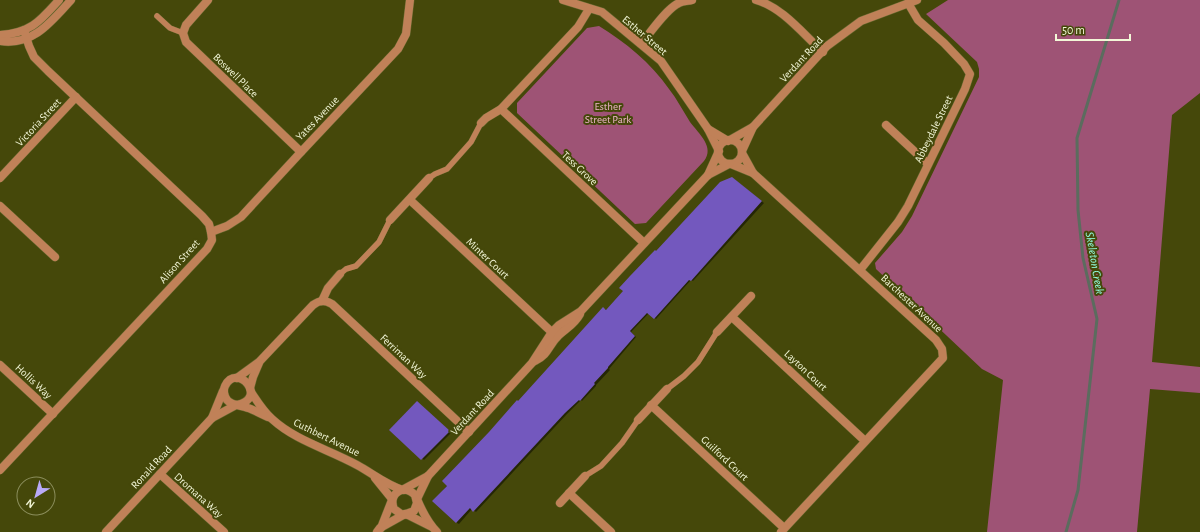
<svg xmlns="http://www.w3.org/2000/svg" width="1200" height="532" viewBox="0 0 1200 532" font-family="'Alegreya Sans',sans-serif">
<rect width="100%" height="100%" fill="#45480a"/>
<g fill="#9e5375">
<polygon points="948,0 1200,0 1200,93 1172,115 1152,362 1200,367 1200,393 1150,389 1137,532 987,532 1003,380 982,369 876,269 875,263 902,232 912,216 979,77 979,69 977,62 926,14"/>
<path d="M599,26c26,16 52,37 70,63 8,10 14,22 21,33 9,12 25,25 14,39l-58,62 -11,1 -118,-111v-10l70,-75z"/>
</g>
<g fill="#0007">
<polygon points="734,179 764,203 693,281 691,280 656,319 649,313 631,332 636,337 609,369 610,370 596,385 596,386 582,401 581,400 567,414 476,512 472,509 459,524 457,523 434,501 518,402 605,309 607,310"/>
<polygon points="417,402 451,433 424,460 390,430"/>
</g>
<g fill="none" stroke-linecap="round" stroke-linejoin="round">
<polyline stroke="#5b6c5e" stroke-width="3" points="1066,532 1078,490 1097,319 1083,258 1078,210 1077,138 1119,0"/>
</g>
<g fill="#7358be">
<polygon points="732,177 762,201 691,281 689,280 654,319 647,313 630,331 635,336 608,367 608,368 594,383 595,384 580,401 579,400 565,413 473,512 470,508 456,523 432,501 447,486 442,481 489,432 517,400 518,401 603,307 606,310 623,291 619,288 630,276 655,250 656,251 720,182"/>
<polygon points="417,401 450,431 421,460 389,430"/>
</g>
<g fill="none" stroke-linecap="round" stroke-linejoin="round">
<g stroke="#64682f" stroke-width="6">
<g id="lane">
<polyline points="157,16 170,28 183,33"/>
<polyline points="429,178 435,174 447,169 471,142 481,123"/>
<polyline points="340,274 346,269 356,266 379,242 390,220"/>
<polyline points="667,389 684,376 698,362 717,332"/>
<polyline points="585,476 601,466 622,443 638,420"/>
</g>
</g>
<g stroke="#64682f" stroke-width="9">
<g id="street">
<polyline points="208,0 186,25 183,33 186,42 301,152"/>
<polyline points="563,0 602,12 661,61 708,129 719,151"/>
<path d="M756,0c26,7 47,34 67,52"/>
<path d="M0,35c31,-2 40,-14 59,-35"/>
<path d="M0,41c33,5 51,-19 71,-41"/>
<path d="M641,44c9,-11 26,-36 38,-41 4,-2 9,-2 13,-3"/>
<polyline points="501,109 644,243"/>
<polyline points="481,123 486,118 501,109 578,27 589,9"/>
<polyline points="886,125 928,164"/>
<polyline points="708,129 728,141"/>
<polyline points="730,140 753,127"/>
<circle cx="730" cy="152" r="12"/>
<polyline points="742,151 753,127 827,46 861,21 917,0"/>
<polyline points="742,153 753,173 936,340 942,349 943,358 781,532"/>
<polyline points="731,164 753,173"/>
<polyline points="708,175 718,153"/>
<polyline points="0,178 76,97"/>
<polyline points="410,200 557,337"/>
<polyline points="0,206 55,257"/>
<polyline points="390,220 429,178"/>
<polyline points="211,232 227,226 241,217 301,152 398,49 406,34 410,0"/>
<polyline points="860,270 898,222 908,206 965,89 970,74 964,64 944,43 918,20 908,3"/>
<polyline points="322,301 328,288 340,274"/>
<polyline points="732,317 865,441"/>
<polyline points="717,332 751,296"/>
<path d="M535,361c14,-7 13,-15 23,-25 8,-8 16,-11 22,-22"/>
<polyline points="0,365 53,414"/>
<path d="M237,378l22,-16 54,-57c7,-5 11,-5 19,-1l137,128"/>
<polyline points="250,388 253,377 259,363"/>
<path d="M251,392c6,9 12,19 21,27 24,22 56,30 85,46 15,8 29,20 46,25"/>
<path d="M237,405c32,-7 0,-43 -12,-19 -2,4 -1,10 2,14 5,6 14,5 21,8 6,2 13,6 20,9"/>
<polyline points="651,405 784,528"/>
<polyline points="212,418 223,391"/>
<polyline points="638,420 667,389"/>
<polyline points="0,470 207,249 212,240 211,232 209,224 202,216 48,71 34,57 29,46 24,30"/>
<polyline points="160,474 224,532"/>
<polyline points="375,478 392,499"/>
<polyline points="404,489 428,476 532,363 552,332 559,325 581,311 708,175 729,164"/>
<polyline points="569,493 611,532"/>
<path d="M417,499c5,12 11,24 20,33"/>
<polyline points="417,499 428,476"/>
<polyline points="560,503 585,476"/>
<path d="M406,514l8,-3 3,-8 -2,-8c-12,-12 -27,-1 -21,14l7,5 7,1 24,12"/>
<polyline points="381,528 392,500"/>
<polyline points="106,532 212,418 236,405"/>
<polyline points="377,532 380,528 405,514"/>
</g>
</g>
<use href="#lane" stroke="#c08158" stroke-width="5.5"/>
<use href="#street" stroke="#c08158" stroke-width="8"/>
</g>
<g text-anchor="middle" stroke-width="4" stroke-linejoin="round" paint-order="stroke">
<g font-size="11" fill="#f3f7d8" stroke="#45480a">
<text transform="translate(645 35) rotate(40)" y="4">Esther Street</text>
<text transform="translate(801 59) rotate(-47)" y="4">Verdant Road</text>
<text transform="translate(236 75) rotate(44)" y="4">Boswell Place</text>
<text transform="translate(317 118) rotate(-46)" y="4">Yates Avenue</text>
<text transform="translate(38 122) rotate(-47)" y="4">Victoria Street</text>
<text transform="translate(933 129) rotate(-64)" y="4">Abbeydale Street</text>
<text transform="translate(580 168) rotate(43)" y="4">Tess Grove</text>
<text transform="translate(488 258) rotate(43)" y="4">Minter Court</text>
<text transform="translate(179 261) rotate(-48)" y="4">Alison Street</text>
<text transform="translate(912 303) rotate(43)" y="4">Barchester Avenue</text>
<text transform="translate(404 356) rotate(43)" y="4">Ferriman Way</text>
<text transform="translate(806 370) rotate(43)" y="4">Layton Court</text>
<text transform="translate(34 381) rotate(43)" y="4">Hollis Way</text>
<text transform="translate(472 412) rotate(-47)" y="4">Verdant Road</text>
<text transform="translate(327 437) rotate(26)" y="4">Cuthbert Avenue</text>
<text transform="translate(725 458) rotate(43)" y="4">Guilford Court</text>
<text transform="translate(151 467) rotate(-47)" y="4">Ronald Road</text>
<text transform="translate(199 495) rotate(42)" y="4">Dromana Way</text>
</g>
<g font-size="11" fill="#f1b7ce" stroke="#45480a">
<text x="608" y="110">Esther<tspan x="608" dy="13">Street Park</tspan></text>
</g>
<g font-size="12" font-style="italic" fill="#90fcdc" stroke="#45480a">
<text transform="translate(1095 263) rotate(80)" y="4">Skeleton Creek</text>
</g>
</g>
<g transform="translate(36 496) rotate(217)"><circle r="19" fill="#45480a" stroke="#8b8e5c"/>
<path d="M0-3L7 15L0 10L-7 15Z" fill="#b9aaf7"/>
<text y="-6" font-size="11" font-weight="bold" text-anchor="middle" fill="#f3f7d8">N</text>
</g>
<path d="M1056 34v6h74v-6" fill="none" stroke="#f3f7d8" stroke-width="2"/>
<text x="1062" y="34" font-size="12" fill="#f3f7d8" stroke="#45480a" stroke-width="3" paint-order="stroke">50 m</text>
</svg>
